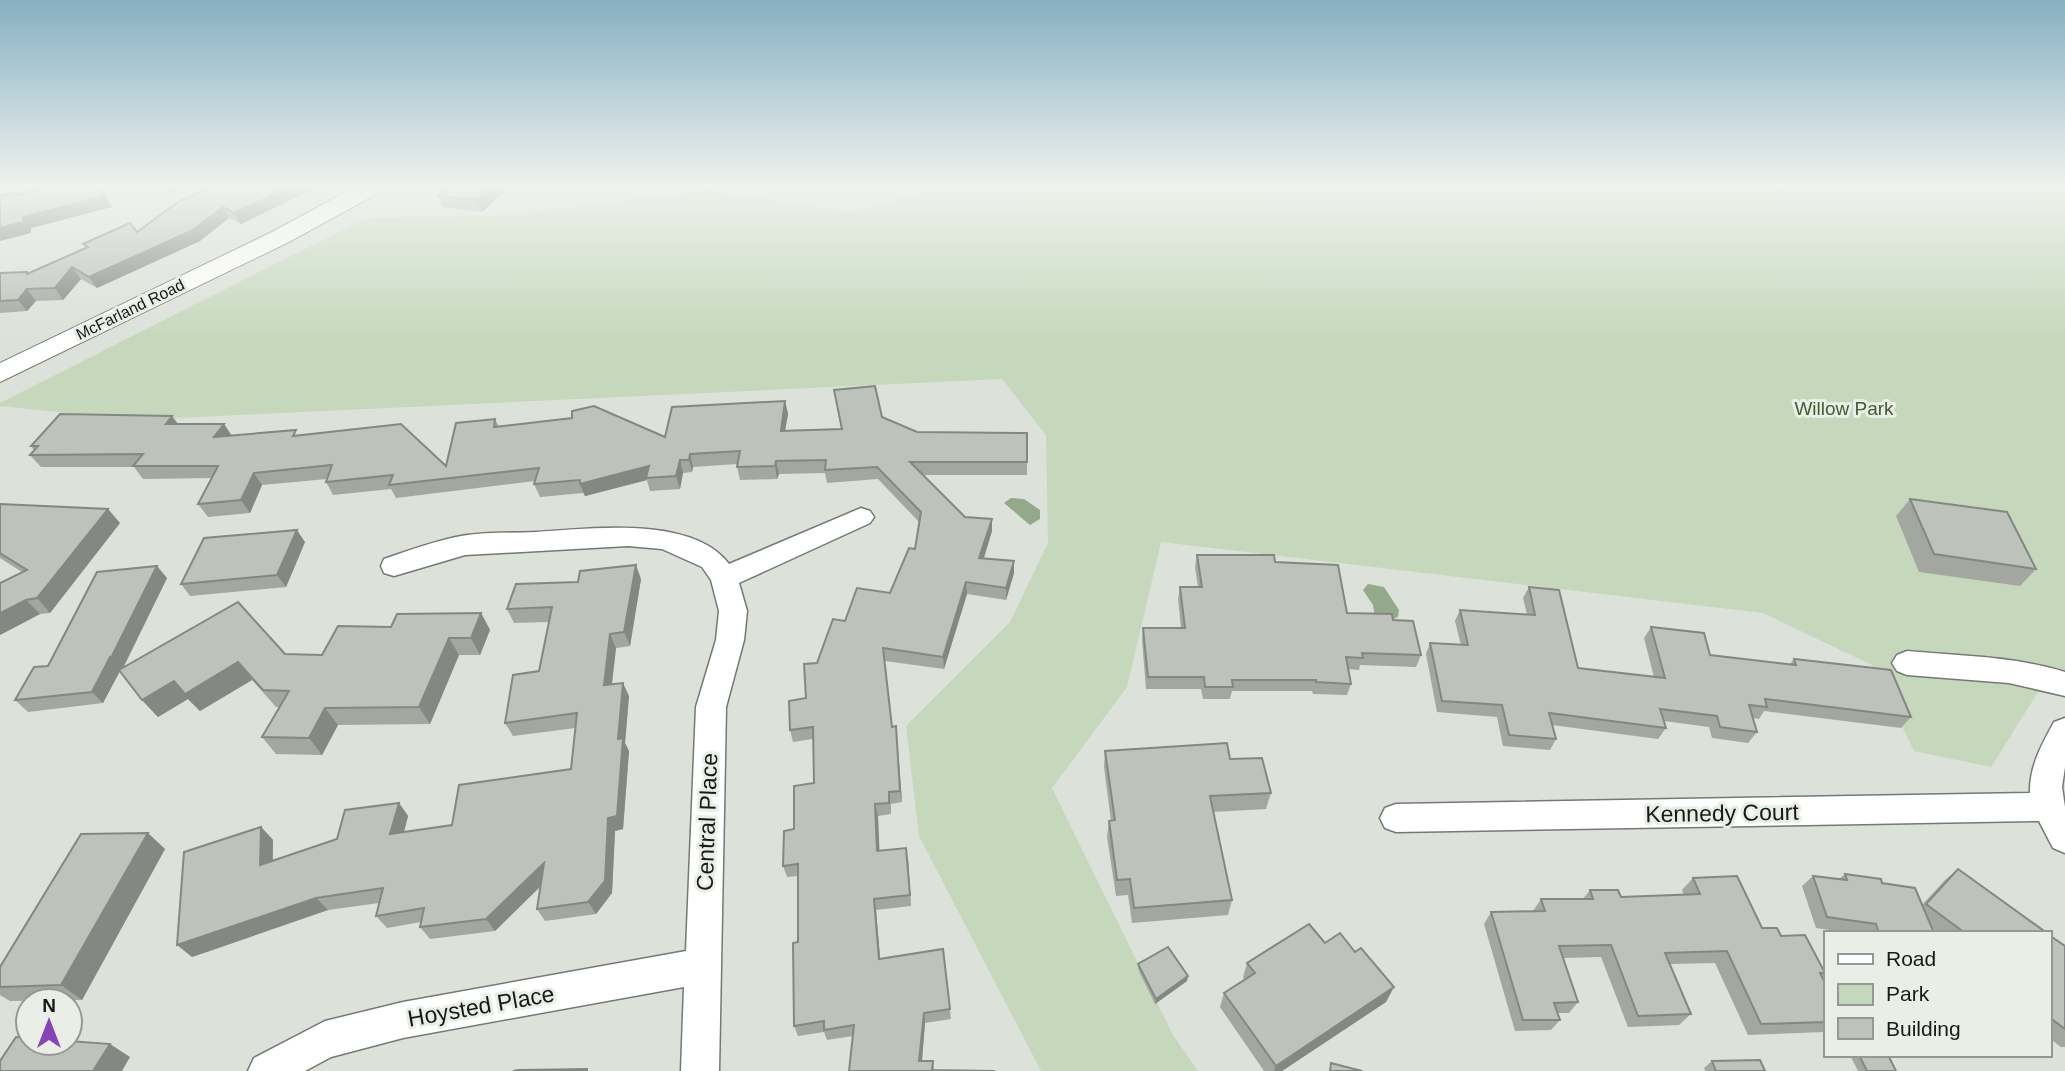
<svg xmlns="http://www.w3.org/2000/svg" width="2065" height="1071" viewBox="0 0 2065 1071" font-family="Helvetica,sans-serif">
<rect width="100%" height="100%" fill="#dce1d9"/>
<polygon fill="#c5d8bc" points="940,187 2065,187 2065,694 2038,692 1991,767 1914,751 1872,665 1763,613 1161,542 1127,687 1052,788 1173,1035 1198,1071 1041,1071 919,836 906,726 1010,622 1048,543 1046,435 1002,379 133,420 0,406 0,403 366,218 518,215 708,189 850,213"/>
<g fill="#94a98a">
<polygon points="1011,498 1024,499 1040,510 1040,519 1030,525 1004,503"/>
<polygon points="1368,584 1384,587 1399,610 1398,617 1391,620 1375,616 1373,605 1363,590"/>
</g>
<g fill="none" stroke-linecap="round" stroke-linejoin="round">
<g stroke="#757973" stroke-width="3">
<g id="minor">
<path d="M861,508l9,3 4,6 -4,6 -131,60 8,28 -3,29 -18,67 -7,364h-38l3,-84 -281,51 -72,19 -26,14h-57l6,-13 71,-37 78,-19 283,-51 10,-244 20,-67 3,-29 -8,-31 -9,-13 -40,-18 -34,-3 -163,9 -71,21 -10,-3 -3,-7 3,-7c26,-9 51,-18 77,-23 24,-4 51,-3 75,-4 54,-3 156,-17 193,32z"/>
<path d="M1907,651c53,5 107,5 158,21v24l-56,-13 -102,-8 -10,-4 -5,-8 5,-8z"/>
<path d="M2065,718v49l-3,20 3,20v46l-12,-5 -14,-27 -643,11 -11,-4 -5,-10 5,-10 11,-4 634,-11c-1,-26 12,-49 24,-71z"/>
</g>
</g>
<g stroke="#757973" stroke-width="2">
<polygon id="tertiary" points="355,187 383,187 380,192 289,242 0,382 0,363 272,232"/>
</g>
<use href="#minor" fill="#fff" fill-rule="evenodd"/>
<use href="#tertiary" fill="#fff" fill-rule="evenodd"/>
</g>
<g fill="#a3a7a0">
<polygon points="206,187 315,187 305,193 241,224 229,218 200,241 97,288 81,279 63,300 36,301 27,311 0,313 0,273 28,274 86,248 83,244 137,232 206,189"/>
<polygon points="443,187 507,188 482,212 442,207 438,196 444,190"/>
<polygon points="834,390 882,417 917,432 1027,433 1027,475 922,475 965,517 992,531 984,558 1014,573 1006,600 967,594 944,669 885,661 892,727 896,726 897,738 902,802 891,804 891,814 878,816 879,851 908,859 911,906 876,910 880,959 943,949 951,1019 925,1023 922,1061 933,1061 934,1070 849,1071 853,1036 827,1040 824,1032 798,1036 794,1026 798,942 798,876 787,877 783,866 794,829 814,783 813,739 793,742 790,730 806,698 817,663 845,621 890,593 915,549 919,522 878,479 827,483 825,473 779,474 777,479 740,480 737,467 737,464 693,467 692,472 683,473 680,489 650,491 647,480 585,496 583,493 540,497 534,484 535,481 396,498 391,489 333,495 326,482 327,479 262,485 250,513 208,517 198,504 212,478 143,479 134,467 41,467 30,455 34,450 31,446 178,424 224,424 231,435 299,435 446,466 495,419 499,427 665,437 785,401 788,414 785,430 841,429"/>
<polygon points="1910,499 2036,569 2020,586 1919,572 1896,516"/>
<polygon points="0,504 120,523 50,613 40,614 0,635 0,583 22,572 0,558"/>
<polygon points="305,542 286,587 190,596 181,584"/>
<polygon points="1197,555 1275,562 1347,613 1393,620 1421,655 1416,667 1360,665 1359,670 1348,669 1351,684 1347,695 1313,694 1312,691 1232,691 1230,699 1203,699 1201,689 1146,689 1142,640 1143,628 1181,628 1178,599 1180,587 1198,587 1195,567"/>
<polygon points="167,578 123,668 285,654 322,655 391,627 481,613 490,630 480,655 459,655 430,724 338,725 322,755 276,754 262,737 279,707 276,707 252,680 200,711 188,699 158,717 142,700 120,671 103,703 28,712 15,700 48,666"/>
<polygon points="641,579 630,646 616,648 612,684 629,696 625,743 629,751 623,829 615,831 612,893 596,914 545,921 537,909 540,887 495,931 430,939 420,927 421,922 387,928 376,916 379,903 328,910 192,957 261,827 273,840 273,861 337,839 399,803 408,816 404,832 452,825 571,769 575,728 513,736 505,723 539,671 549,622 514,623 507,609"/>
<polygon points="1529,587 1578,668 1654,677 1644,638 1651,627 1710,655 1790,664 1794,659 1911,717 1901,728 1764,711 1759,719 1753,718 1757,732 1748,743 1712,738 1709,727 1664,721 1666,728 1658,739 1552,725 1556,739 1550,750 1503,746 1497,717 1437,712 1426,654 1430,643 1461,645 1455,621 1460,610 1527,614 1523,598"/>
<polygon points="1105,751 1230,759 1271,793 1266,809 1213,812 1232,900 1228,915 1132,923 1128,895 1116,896 1107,837 1109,821 1111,821 1104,767"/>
<polygon points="165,849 82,1000 10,1001 0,995 0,967"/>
<polygon points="1958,869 2047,933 1938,933 1932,928 1934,933 1853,933 1816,928 1802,886 1813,876 1839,879 1845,874 1882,883 1922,905 1945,880"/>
<polygon points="1693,878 1762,928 1781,936 1825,973 1822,976 1825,983 1825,1032 1748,1035 1715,963 1670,964 1691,1014 1679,1025 1628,1027 1601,957 1563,958 1578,1002 1569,1013 1558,1013 1560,1020 1551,1030 1515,1031 1484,924 1491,912 1533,911 1541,899 1583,899 1590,890 1621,897 1684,895 1682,890"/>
<polygon points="2049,935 2065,946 2065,1047 2061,1047 2049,1038"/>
<polygon points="1325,943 1386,1002 1282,1071 1264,1071 1220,1007 1224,993 1245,980 1243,977 1247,963"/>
<polygon points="1138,964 1188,976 1187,981 1155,1004 1138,969"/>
<polygon points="1850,1055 1888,1055 1896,1071 1858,1071"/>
<polygon points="1712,1061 1765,1071 1705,1071 1704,1068"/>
</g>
<g fill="#848882">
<polygon points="167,187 188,187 170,192"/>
<polygon points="289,187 315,187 305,193 241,224 234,213"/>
<polygon points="491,187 507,188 482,212 477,200"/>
<polygon points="105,196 112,207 31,228 31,233 0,241 0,228 23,217"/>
<polygon points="223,207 229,218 200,241 97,288 89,277"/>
<polygon points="72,267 81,279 63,300 55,288"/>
<polygon points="27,289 36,301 27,311 18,300"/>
<polygon points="785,401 788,414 783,443 781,431"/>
<polygon points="172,416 181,428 166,424"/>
<polygon points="224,424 232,436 214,437"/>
<polygon points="690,454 693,467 692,472 689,460"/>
<polygon points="680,460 683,473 680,489 676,476"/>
<polygon points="776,461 779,474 777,479 775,466"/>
<polygon points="649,466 646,478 647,480 585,496 580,484"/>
<polygon points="254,473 262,485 250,513 241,500"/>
<polygon points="108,509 120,523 50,613 37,598"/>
<polygon points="992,519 992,531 980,570 979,558"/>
<polygon points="297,530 305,542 286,587 277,575"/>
<polygon points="1014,561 1014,573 1006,600 1006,588"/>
<polygon points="636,565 641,579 630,646 624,632"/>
<polygon points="157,566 167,578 122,670 121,669 103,703 92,692"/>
<polygon points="966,582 967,594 944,669 943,657"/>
<polygon points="26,600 40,614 0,635 0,613"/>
<polygon points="481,613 490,630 480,655 471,638"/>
<polygon points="610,634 616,648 610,699 604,685"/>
<polygon points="449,638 459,655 430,724 419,707"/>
<polygon points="238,662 252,680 200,711 188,699 158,717 142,700 174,681"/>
<polygon points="623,683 629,696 625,743 629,751 623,829 615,831 612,893 596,914 588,902 608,818 618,739"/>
<polygon points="325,708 338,725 322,755 309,738"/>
<polygon points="896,726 897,738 902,802 900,791"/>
<polygon points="399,803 408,816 400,847 390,834"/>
<polygon points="875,804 878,816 880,862 877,851"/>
<polygon points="261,827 273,840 272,877 260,865"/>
<polygon points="148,833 165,849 82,1000 61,985"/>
<polygon points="906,848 908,859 911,906 910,895"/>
<polygon points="544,863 552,875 495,931 486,919"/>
<polygon points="316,898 328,910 192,957 177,945"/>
<polygon points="874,899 876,910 881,969 879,959"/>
<polygon points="1188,976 1187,981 1155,1004 1156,999"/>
<polygon points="1394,987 1386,1002 1282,1071 1274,1071 1276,1066"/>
<polygon points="924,1013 925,1023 921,1071 919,1061"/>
<polygon points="110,1044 130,1057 122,1071 93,1071"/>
</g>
<g fill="#bdc2ba" stroke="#848882" stroke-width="2">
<polygon points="43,187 97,187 105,196 23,217 23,222 0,228 0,196 17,192 18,195"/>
<polygon points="206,187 289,187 234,213 223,207 193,230 89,277 72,267 55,288 27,289 18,300 0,301 0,273 27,272 27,274 88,247 83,244 130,223 137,232 179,201 206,189"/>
<polygon points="447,187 491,187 477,200 438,196"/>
<polygon points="875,386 882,417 917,432 1027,433 1027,462 910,462 965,517 992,519 979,558 1014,561 1006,588 966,582 943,657 883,648 892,727 896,726 900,791 889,792 889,803 875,804 877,851 906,848 910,895 874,899 879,959 943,949 950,1009 924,1013 919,1061 933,1061 932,1070 995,1071 849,1071 854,1025 824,1030 824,1021 794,1026 793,943 798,942 798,864 783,866 784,831 794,829 794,786 814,783 813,727 790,730 789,701 806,698 804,664 817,663 833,619 845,621 857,588 890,593 909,548 915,549 921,512 877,467 825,470 826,460 776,461 775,466 737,467 740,451 690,454 689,460 680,460 676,476 646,478 649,466 580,484 580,480 534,484 539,468 389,485 393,475 326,482 332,465 254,473 241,500 198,504 218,466 133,466 143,454 30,455 38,446 31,446 60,414 172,416 166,424 224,424 214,437 296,430 293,436 401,424 446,466 456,423 495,419 494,427 572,418 572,411 594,406 665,437 672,407 785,401 781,431 842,429 834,390"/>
<polygon points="1910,499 2007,512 2036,569 1934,554"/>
<polygon points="0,504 108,509 37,598 26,600 0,613 0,583 27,570 0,553"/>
<polygon points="297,530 277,575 181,584 204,538"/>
<polygon points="1197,555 1274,555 1275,562 1338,565 1347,613 1392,614 1393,620 1413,621 1421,655 1362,653 1363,658 1346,657 1351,684 1316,682 1316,680 1232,680 1233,687 1205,687 1204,677 1148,677 1143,628 1185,628 1180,587 1202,587"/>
<polygon points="636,565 624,632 610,634 604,685 623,683 618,739 623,738 617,816 608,818 605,881 588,902 537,909 544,863 486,919 420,927 424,908 376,916 383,888 316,898 177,945 184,852 261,827 260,865 337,839 345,810 399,803 390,834 452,825 459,785 571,769 577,713 505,723 513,675 539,671 552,607 507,609 516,584 578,582 580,571"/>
<polygon points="157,566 111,658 110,657 92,692 15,700 34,667 48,666 97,572"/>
<polygon points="1529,587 1559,590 1578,668 1665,678 1651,627 1704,633 1710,655 1796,665 1794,659 1891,670 1911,717 1765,699 1767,707 1749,705 1757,732 1720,727 1717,716 1660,709 1666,728 1549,713 1556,739 1509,735 1502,705 1442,701 1430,643 1468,645 1460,610 1535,615"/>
<polygon points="238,602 285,654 322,655 338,626 391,627 397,614 481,613 471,638 449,638 419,707 325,708 309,738 262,737 289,691 263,690 238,662 185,694 174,681 142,700 119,670"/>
<polygon points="1227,743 1230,759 1262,758 1271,793 1210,796 1232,900 1134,908 1130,879 1117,880 1109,821 1115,820 1105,751"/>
<polygon points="148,833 61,985 0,987 0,967 81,834"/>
<polygon points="1958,869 2047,933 1965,933 1926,904"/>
<polygon points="1845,874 1881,879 1882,883 1915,888 1934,933 1879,933 1876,924 1827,917 1813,876 1847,880"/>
<polygon points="1737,876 1762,928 1777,928 1781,936 1805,935 1825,973 1820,973 1825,983 1825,1022 1761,1024 1727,951 1665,953 1691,1014 1638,1016 1611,945 1559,946 1578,1002 1554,1003 1560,1020 1523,1020 1491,912 1545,911 1541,899 1593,899 1590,890 1618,890 1621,897 1700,894 1693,878"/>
<polygon points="1309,924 1325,943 1340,933 1355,952 1361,948 1394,987 1276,1066 1224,993 1255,973 1247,963"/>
<polygon points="2049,935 2065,946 2065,1029 2049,1017"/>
<polygon points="1168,947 1188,976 1156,999 1138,964"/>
<polygon points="16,1037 28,1038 28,1043 70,1043 70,1041 110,1044 93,1071 0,1071 0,1061"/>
<polygon points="1859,1055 1888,1055 1896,1071 1867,1071"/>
<polygon points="1760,1060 1765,1071 1716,1071 1712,1061"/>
<polygon points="1331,1063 1362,1071 1330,1071"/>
<polygon points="587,1069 587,1071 513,1071 518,1070"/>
</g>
<linearGradient id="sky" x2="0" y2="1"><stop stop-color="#86b0c2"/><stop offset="0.55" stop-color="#eff2ee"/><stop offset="1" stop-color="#eff2ee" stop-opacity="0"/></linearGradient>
<rect width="2065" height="337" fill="url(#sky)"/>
<g text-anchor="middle" stroke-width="6" stroke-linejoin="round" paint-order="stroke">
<g font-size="16" fill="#181a17" stroke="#e9eee7">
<text transform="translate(130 309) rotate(-26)" y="6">McFarland Road</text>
</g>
<g font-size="19" fill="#3f5d30" stroke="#e9eee7">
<text x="1844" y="415">Willow Park</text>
</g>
<g font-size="23" fill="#181a17" stroke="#e9eee7">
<text transform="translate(1722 813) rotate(-1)" y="8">Kennedy Court</text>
<text transform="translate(707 822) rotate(-88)" y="8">Central Place</text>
<text transform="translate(481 1006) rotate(-10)" y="8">Hoysted Place</text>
</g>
</g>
<rect x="1824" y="931" width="228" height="126" fill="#e9eee7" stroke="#959994" stroke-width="2"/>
<rect x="1838" y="954" width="35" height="10" fill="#ffffff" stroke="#959994" stroke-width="2"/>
<text x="1886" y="966" font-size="21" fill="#181a17">Road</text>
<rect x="1838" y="984" width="35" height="21" fill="#c5d8bc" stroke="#959994" stroke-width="2"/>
<text x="1886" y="1001" font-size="21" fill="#181a17">Park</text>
<rect x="1838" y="1018" width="35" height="21" fill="#bdc2ba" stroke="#959994" stroke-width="2"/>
<text x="1886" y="1036" font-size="21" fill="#181a17">Building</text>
<g transform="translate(49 1022)"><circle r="33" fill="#e9eee7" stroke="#959994" stroke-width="2"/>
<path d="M0-5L12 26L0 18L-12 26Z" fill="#8642b6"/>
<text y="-10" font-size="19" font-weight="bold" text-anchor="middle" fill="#181a17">N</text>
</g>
</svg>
